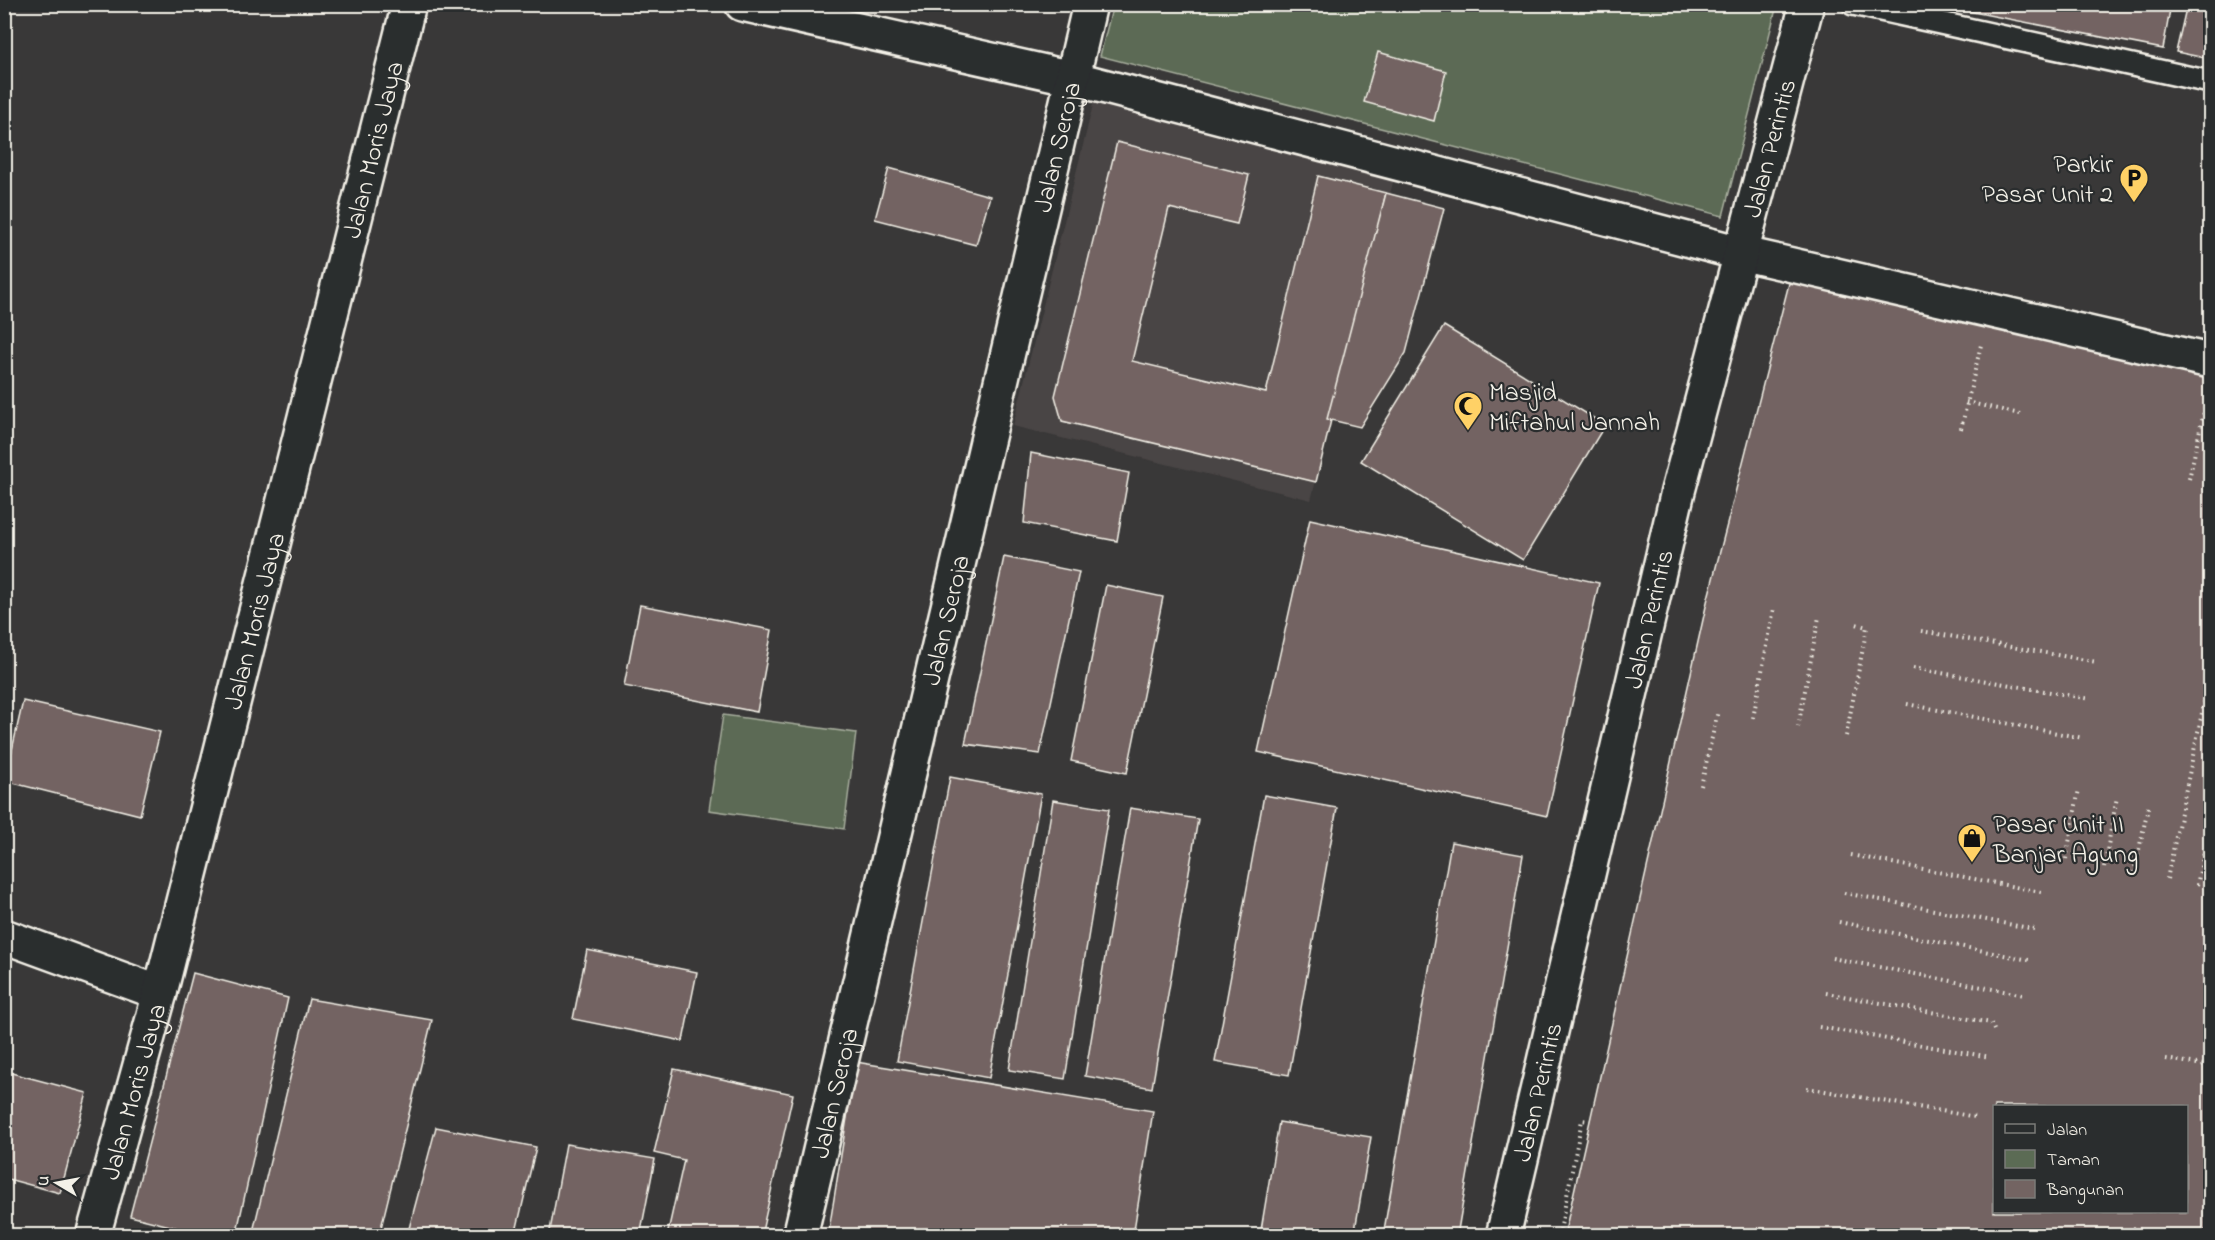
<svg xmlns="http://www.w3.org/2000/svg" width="2215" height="1240" viewBox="0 0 2215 1240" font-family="'Indie Flower',sans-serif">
<rect width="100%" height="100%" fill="#393838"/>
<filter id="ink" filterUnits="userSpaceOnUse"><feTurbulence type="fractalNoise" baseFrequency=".0167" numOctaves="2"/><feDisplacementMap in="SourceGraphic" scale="12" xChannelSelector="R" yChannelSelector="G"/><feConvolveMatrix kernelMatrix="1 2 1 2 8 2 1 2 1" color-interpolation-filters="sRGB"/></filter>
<g filter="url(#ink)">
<polygon fill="#4a4545" points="1098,85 1398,163 1311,500 1013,426"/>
<g fill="#5b6b54" stroke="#a8ae9e" stroke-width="1.5">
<polygon points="1113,5 1777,5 1723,216 1100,56"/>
<polygon points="723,715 856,733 844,829 709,810"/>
</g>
<g fill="#736462" stroke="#f4f1e8" stroke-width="1.5" fill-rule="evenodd">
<polygon points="1932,4 2171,4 2163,49"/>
<polygon points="2187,4 2210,4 2210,59 2176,52"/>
<polygon points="1378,52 1446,71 1434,121 1364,102"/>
<polygon points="1117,142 1249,175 1237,224 1169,208 1132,361 1266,393 1318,176 1386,193 1316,482 1062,421 1055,396"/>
<polygon points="889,168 990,196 976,245 875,219"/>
<polygon points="1386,193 1444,208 1406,353 1360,427 1327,419"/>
<path d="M1793,268l417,99v869h-646l143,-634zM1994,1106h192v106h-192z"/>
<polygon points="1444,326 1605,425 1523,560 1361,461"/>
<polygon points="1031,453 1129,473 1117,541 1024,523"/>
<polygon points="1310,519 1599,583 1547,816 1258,752"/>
<polygon points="1004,557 1079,572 1040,754 965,744"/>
<polygon points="1106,585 1163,597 1127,773 1071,761"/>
<polygon points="640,605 772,630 757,712 624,686"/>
<polygon points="23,701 160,732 140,815 5,781"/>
<polygon points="950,777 1041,794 989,1078 897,1061"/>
<polygon points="1264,795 1337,808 1289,1075 1215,1062"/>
<polygon points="1053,800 1109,809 1065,1079 1009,1070"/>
<polygon points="1130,808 1198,819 1152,1088 1085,1076"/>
<polygon points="1451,842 1523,855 1457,1236 1383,1236"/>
<polygon points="587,950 697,972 683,1041 573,1019"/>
<polygon points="193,973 288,998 236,1236 210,1236 130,1216"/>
<polygon points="309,999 432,1020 379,1236 252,1236"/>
<polygon points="856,1062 1153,1111 1133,1236 828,1236"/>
<polygon points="674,1069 793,1094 761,1236 667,1236 684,1160 654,1153"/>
<polygon points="4,1071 87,1093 60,1193 4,1178"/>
<polygon points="1279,1122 1371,1137 1354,1236 1260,1236"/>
<polygon points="436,1127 536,1147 515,1236 407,1236"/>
<polygon points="566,1144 655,1159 640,1236 549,1236"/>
</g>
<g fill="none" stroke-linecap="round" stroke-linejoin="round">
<g stroke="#f4f1e8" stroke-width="26">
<polyline id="service" points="1853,4 2210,82"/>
</g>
<g stroke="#f4f1e8" stroke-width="38">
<g id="minor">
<polyline points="742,4 1072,78 1740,253 2210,361"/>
<polyline points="4,936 160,993"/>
<path id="s1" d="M800,1236l290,-1232"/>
</g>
</g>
<g stroke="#f4f1e8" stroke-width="38">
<g id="tertiary">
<path id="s2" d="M1503,1236l175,-745 129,-487"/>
</g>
</g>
<g stroke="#f4f1e8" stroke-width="38">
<g id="secondary">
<path id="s3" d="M93,1236l67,-243 249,-989"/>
</g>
</g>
<g stroke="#f4f1e8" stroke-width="4" stroke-dasharray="1.5 4.5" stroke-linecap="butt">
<polyline points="1966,402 2020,414"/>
<polyline points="1961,429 1981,345"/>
<polyline points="2189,479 2207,398"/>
<polyline points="1921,631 2097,662"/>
<polyline points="1913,668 2090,699"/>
<polyline points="1907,704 2083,738"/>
<polyline points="1753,718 1774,609"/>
<polyline points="1798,727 1819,617"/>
<polyline points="1846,736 1867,627 1856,624"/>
<polyline points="1701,786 1718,711"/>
<polyline points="1851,855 2041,892"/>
<polyline points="2066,859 2079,789"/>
<polyline points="2104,867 2117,797"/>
<polyline points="2134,873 2149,803"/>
<polyline points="2167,879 2210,675"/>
<polyline points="2197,885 2210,825"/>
<polyline points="1844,893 2034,929"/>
<polyline points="1839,922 2029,960"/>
<polyline points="1832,958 2024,995"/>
<polyline points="1826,993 1991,1023 1994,1030"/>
<polyline points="1819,1027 1990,1057"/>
<polyline points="2166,1059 2210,1066"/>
<polyline points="1807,1088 1976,1117"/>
<polyline points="2133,1228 2170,1236"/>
<polyline points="1559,1236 1582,1120 1590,1121"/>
<polyline points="2205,1236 2210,1212"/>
</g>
<use href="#service" stroke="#2a2d2e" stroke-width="21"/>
<use href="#minor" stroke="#2a2d2e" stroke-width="33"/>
<use href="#tertiary" stroke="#2a2d2e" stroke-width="33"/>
<use href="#secondary" stroke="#2a2d2e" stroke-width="33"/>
</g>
</g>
<defs>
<g id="parking-pin" transform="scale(1.5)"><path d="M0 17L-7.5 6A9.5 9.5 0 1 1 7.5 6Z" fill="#ffd166" stroke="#2a2d2e"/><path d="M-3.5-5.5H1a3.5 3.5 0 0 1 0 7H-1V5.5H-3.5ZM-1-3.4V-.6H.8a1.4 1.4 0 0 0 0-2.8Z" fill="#111"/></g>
<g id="mosque-pin" transform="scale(1.5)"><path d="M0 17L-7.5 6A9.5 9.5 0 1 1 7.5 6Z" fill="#ffd166" stroke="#2a2d2e"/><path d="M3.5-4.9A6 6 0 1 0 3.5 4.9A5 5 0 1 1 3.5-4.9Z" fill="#111"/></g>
<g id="shop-pin" transform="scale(1.5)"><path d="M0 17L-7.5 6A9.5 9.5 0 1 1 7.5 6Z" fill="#ffd166" stroke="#2a2d2e"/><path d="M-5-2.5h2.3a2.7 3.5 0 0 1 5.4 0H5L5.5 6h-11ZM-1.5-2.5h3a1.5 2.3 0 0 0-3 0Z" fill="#111"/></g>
</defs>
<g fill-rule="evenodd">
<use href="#parking-pin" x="2134" y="178"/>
<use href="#mosque-pin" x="1468" y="406"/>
<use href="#shop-pin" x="1972" y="838"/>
</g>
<g text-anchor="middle" stroke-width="4.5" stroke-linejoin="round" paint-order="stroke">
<g font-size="26" fill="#f4f1e8" stroke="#2a2d2e">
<text dy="9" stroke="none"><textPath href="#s1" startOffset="1119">Jalan Seroja</textPath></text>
<text dy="9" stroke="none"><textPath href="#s2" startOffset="1120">Jalan Perintis</textPath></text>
<text dy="9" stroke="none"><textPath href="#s3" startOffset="1122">Jalan Moris Jaya</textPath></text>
<text dy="9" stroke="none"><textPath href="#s2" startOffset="634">Jalan Perintis</textPath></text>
<text dy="9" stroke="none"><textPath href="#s1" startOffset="633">Jalan Seroja</textPath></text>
<text dy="9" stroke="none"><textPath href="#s3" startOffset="636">Jalan Moris Jaya</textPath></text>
<text dy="9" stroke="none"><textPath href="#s3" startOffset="150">Jalan Moris Jaya</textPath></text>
<text dy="9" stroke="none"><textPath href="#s2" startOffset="148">Jalan Perintis</textPath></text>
<text dy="9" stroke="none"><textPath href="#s1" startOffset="147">Jalan Seroja</textPath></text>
</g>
<g font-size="26" fill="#f4f1e8" stroke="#2a2d2e" text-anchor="start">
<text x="2113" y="172" text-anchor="end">Parkir<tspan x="2113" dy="30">Pasar Unit 2</tspan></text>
<text x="1489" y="400">Masjid<tspan x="1489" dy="30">Miftahul Jannah</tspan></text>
<text x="1993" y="832">Pasar Unit II<tspan x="1993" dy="30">Banjar Agung</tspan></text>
</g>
</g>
<rect width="2215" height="1240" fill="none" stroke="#2a2d2e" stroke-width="24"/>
<rect x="12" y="12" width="2191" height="1216" fill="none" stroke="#f4f1e8" stroke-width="2" filter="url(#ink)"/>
<rect x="1993" y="1105" width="195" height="108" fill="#2a2d2e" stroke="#7b7b78" stroke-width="1.5"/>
<rect x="2005" y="1124" width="30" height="9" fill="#2a2d2e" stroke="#7b7b78" stroke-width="1.5"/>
<text x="2047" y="1135" font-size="18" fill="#f4f1e8">Jalan</text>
<rect x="2005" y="1150" width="30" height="18" fill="#5b6b54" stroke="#7b7b78" stroke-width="1.5"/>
<text x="2047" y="1165" font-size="18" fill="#f4f1e8">Taman</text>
<rect x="2005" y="1180" width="30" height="18" fill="#736462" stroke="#7b7b78" stroke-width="1.5"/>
<text x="2047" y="1195" font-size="18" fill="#f4f1e8">Bangunan</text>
<g transform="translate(57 1183) rotate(280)" stroke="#2a2d2e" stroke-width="4.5" paint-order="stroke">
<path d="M0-4.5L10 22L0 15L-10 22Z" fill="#f4f1e8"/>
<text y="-9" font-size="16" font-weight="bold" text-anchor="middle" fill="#f4f1e8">U</text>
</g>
</svg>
